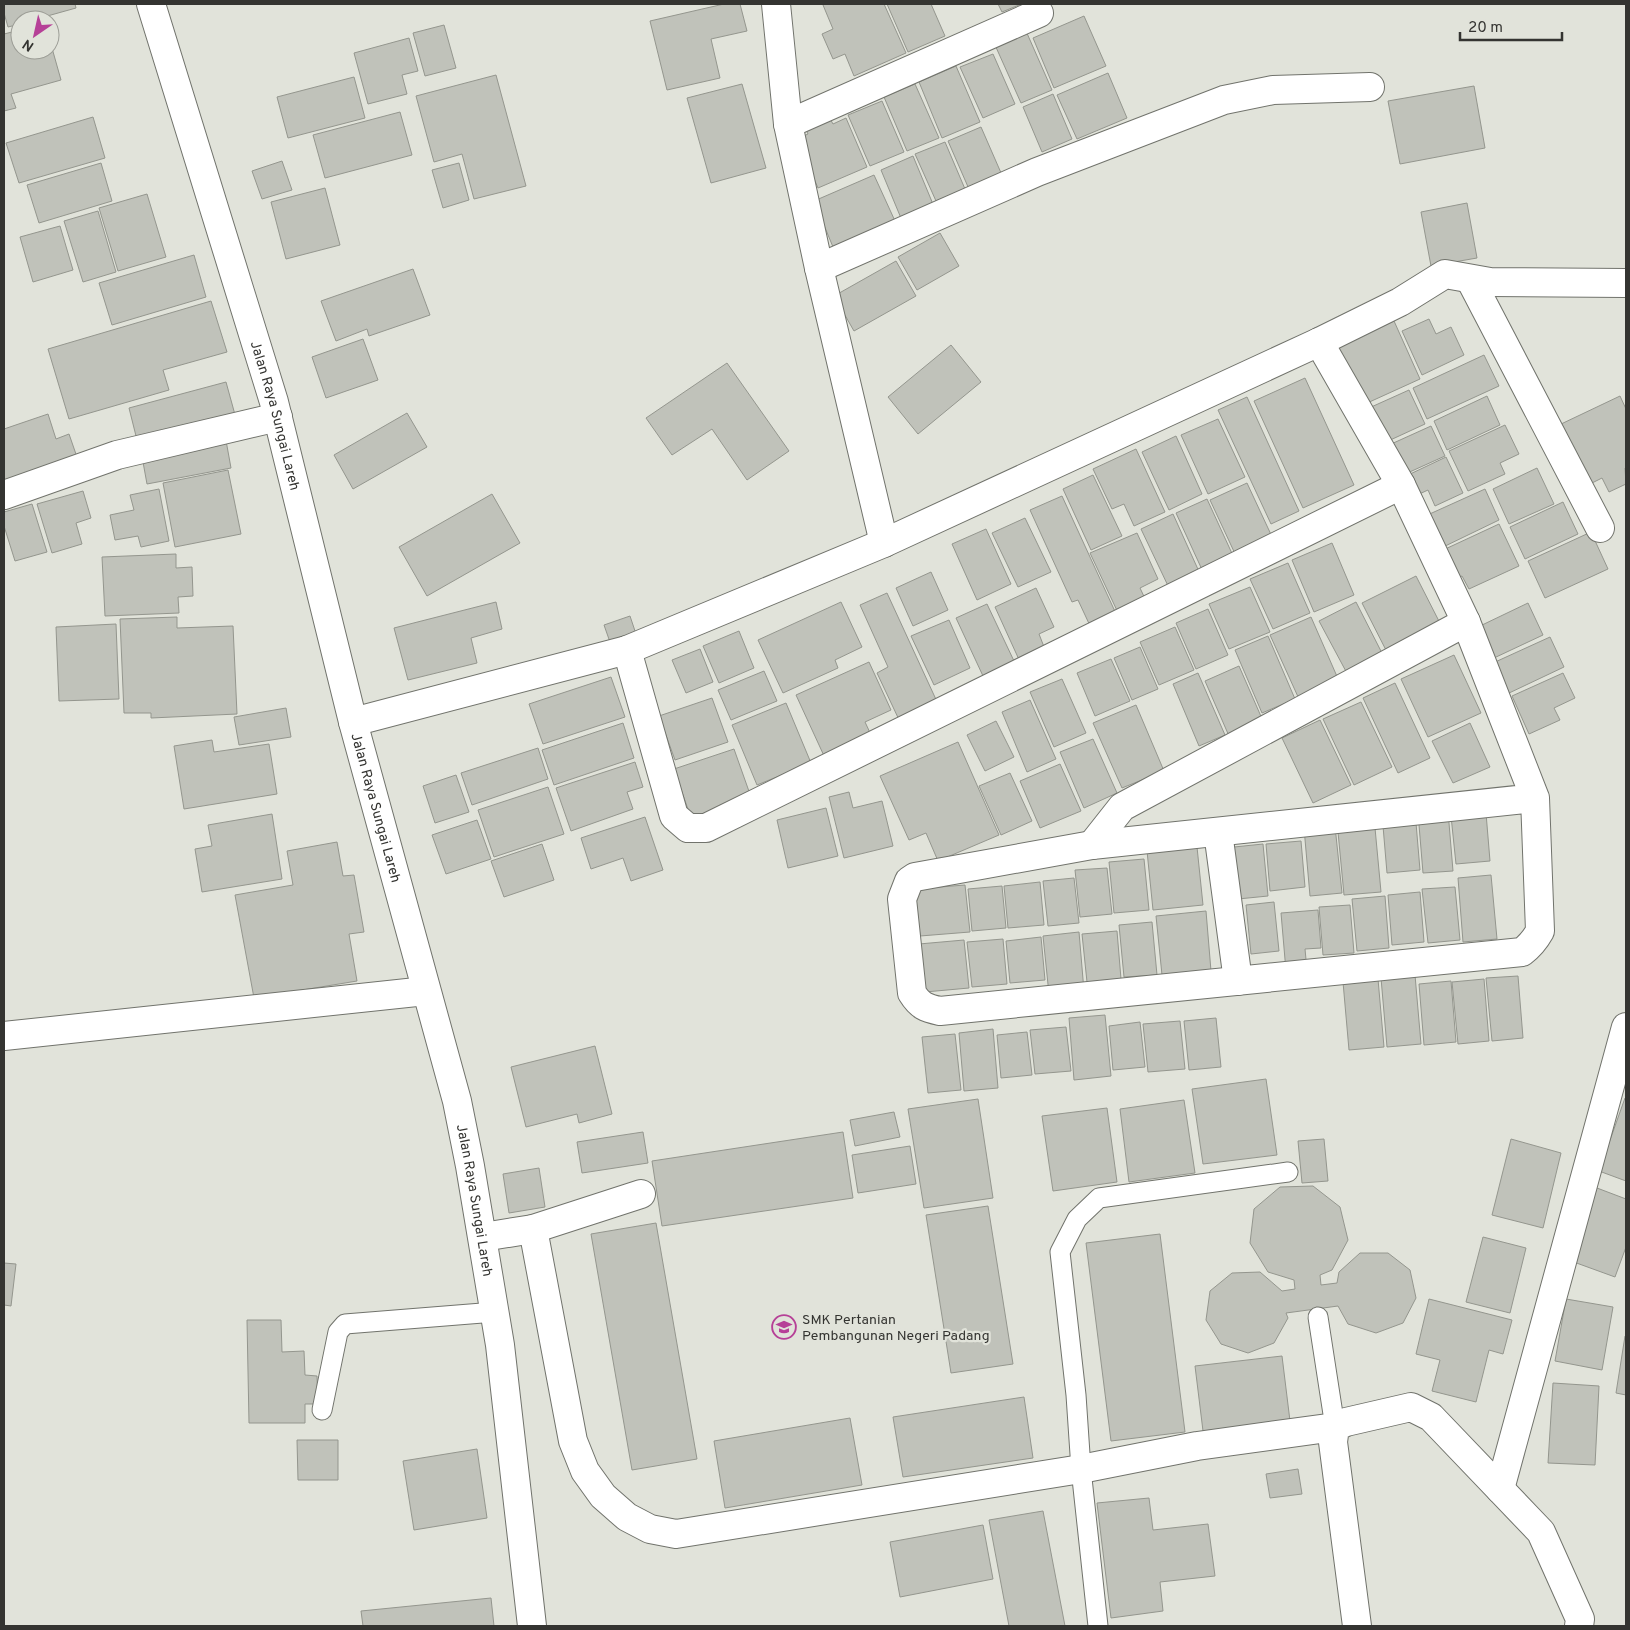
<svg xmlns="http://www.w3.org/2000/svg" width="1630" height="1630" viewBox="0 0 1630 1630" font-family="Overpass,sans-serif">
<rect width="100%" height="100%" fill="#e1e3da"/>
<g fill="#c0c2ba" stroke="#94968e">
<polygon points="4,4 75,4 76,8 33,20 20,20 20,24 8,27 4,13"/>
<polygon points="724,4 740,4 747,31 711,39 720,78 667,90 650,21"/>
<polygon points="826,4 884,4 906,53 854,76 845,54 833,59 822,34 833,29 823,5"/>
<polygon points="887,4 931,4 945,36 908,52"/>
<polygon points="998,4 1018,4 1019,5 1002,12"/>
<polygon points="1084,16 1106,66 1054,88 1033,38"/>
<polygon points="444,25 456,68 425,76 413,33"/>
<polygon points="20,30 20,50 50,50 50,41 61,80 11,94 16,108 4,111 4,34"/>
<polygon points="1026,31 1052,90 1021,103 995,45"/>
<polygon points="409,38 418,71 402,75 407,94 368,104 354,53"/>
<polygon points="993,54 1015,104 983,118 960,67"/>
<polygon points="956,66 980,122 942,138 919,82"/>
<polygon points="1108,73 1127,118 1077,139 1057,95"/>
<polygon points="496,75 526,186 474,199 462,154 434,162 416,96"/>
<polygon points="354,77 365,118 288,138 277,97"/>
<polygon points="742,84 766,168 711,183 687,98"/>
<polygon points="915,84 939,138 907,151 884,97"/>
<polygon points="1474,86 1485,148 1400,164 1388,101"/>
<polygon points="1053,94 1072,139 1042,152 1023,107"/>
<polygon points="882,101 904,152 870,166 848,115"/>
<polygon points="400,112 412,155 325,178 313,135"/>
<polygon points="828,115 833,124 846,118 867,167 818,188 797,139 808,134 804,125"/>
<polygon points="93,117 105,158 19,183 6,143"/>
<polygon points="981,127 1005,182 972,196 948,141"/>
<polygon points="945,142 965,189 936,201 915,154"/>
<polygon points="913,156 935,209 903,223 881,170"/>
<polygon points="282,161 292,190 262,199 252,171"/>
<polygon points="101,163 112,201 39,223 27,185"/>
<polygon points="459,163 469,200 443,208 432,170"/>
<polygon points="874,175 895,221 833,247 814,201"/>
<polygon points="325,188 340,245 286,259 271,202"/>
<polygon points="147,194 166,257 118,271 99,208"/>
<polygon points="1467,203 1477,258 1431,266 1421,212"/>
<polygon points="98,211 116,272 83,282 64,221"/>
<polygon points="60,226 73,270 33,282 20,237"/>
<polygon points="940,233 959,266 917,290 898,257"/>
<polygon points="194,255 206,297 112,325 99,283"/>
<polygon points="896,261 916,296 854,331 834,296"/>
<polygon points="413,269 430,315 369,336 367,329 336,341 321,301"/>
<polygon points="211,301 227,352 163,370 169,390 69,419 48,349"/>
<polygon points="1429,319 1436,334 1451,327 1464,355 1422,375 1402,331"/>
<polygon points="1394,321 1420,379 1365,404 1338,346"/>
<polygon points="363,339 378,380 326,398 312,357"/>
<polygon points="951,345 981,382 918,434 888,397"/>
<polygon points="1484,355 1499,386 1427,419 1413,388"/>
<polygon points="727,363 789,451 747,480 712,429 672,455 646,418"/>
<polygon points="1305,378 1354,485 1303,508 1254,401"/>
<polygon points="226,382 237,422 139,448 129,408"/>
<polygon points="1409,390 1425,424 1386,442 1369,408"/>
<polygon points="1487,396 1500,425 1447,450 1434,421"/>
<polygon points="1620,396 1626,409 1626,468 1625,468 1626,484 1609,492 1602,478 1588,485 1559,425"/>
<polygon points="1247,397 1299,511 1271,524 1218,410"/>
<polygon points="407,413 427,447 353,489 334,455"/>
<polygon points="48,414 56,439 69,434 78,460 4,484 4,429"/>
<polygon points="1218,419 1245,477 1208,494 1181,435"/>
<polygon points="1505,425 1519,454 1500,463 1505,474 1468,491 1449,451"/>
<polygon points="1431,426 1445,456 1403,475 1389,445"/>
<polygon points="225,435 231,468 147,484 141,451"/>
<polygon points="1176,436 1202,494 1169,510 1142,452"/>
<polygon points="1136,449 1165,512 1134,526 1124,504 1112,509 1093,469"/>
<polygon points="1446,457 1463,493 1435,506 1428,490 1415,496 1406,476"/>
<polygon points="1537,468 1554,504 1509,524 1493,489"/>
<polygon points="228,470 241,534 175,547 163,483"/>
<polygon points="1093,475 1122,536 1091,550 1063,489"/>
<polygon points="1247,483 1274,541 1237,558 1210,500"/>
<polygon points="159,489 169,541 141,547 138,536 115,540 110,515 134,510 130,495"/>
<polygon points="1485,489 1499,520 1439,549 1423,517"/>
<polygon points="83,491 91,518 76,523 82,544 52,553 37,504"/>
<polygon points="492,494 520,543 427,596 399,547"/>
<polygon points="1062,496 1118,618 1092,630 1078,600 1072,602 1030,510"/>
<polygon points="1207,499 1235,560 1204,574 1176,513"/>
<polygon points="1563,502 1578,534 1525,559 1510,527"/>
<polygon points="32,504 47,552 15,561 4,526 4,512"/>
<polygon points="1173,514 1201,576 1170,590 1141,529"/>
<polygon points="1025,518 1051,572 1018,587 992,533"/>
<polygon points="1499,524 1519,566 1469,589 1462,576 1454,579 1441,551"/>
<polygon points="986,529 1011,584 977,600 952,544"/>
<polygon points="1591,532 1608,569 1545,598 1528,561"/>
<polygon points="1137,533 1158,579 1140,588 1148,605 1120,617 1090,553"/>
<polygon points="1332,543 1354,595 1314,612 1292,560"/>
<polygon points="176,554 176,568 192,567 193,596 178,597 179,613 105,616 102,557"/>
<polygon points="1288,563 1310,613 1273,629 1250,579"/>
<polygon points="931,572 948,610 913,626 896,588"/>
<polygon points="1416,576 1444,631 1390,658 1362,603"/>
<polygon points="1250,587 1270,632 1229,649 1209,604"/>
<polygon points="1036,588 1054,627 1039,634 1046,652 1021,664 995,607"/>
<polygon points="887,593 939,706 901,724 877,673 888,667 860,605"/>
<polygon points="496,602 502,629 471,638 477,663 408,680 394,628"/>
<polygon points="841,602 862,647 835,660 838,668 783,693 758,640"/>
<polygon points="1356,602 1385,659 1349,677 1319,621"/>
<polygon points="1528,603 1543,635 1494,658 1480,626"/>
<polygon points="987,604 1014,661 983,676 956,618"/>
<polygon points="1208,609 1228,655 1196,669 1176,623"/>
<polygon points="630,616 637,637 611,645 604,625"/>
<polygon points="177,617 177,628 233,626 237,714 151,718 151,713 124,713 120,619"/>
<polygon points="1311,617 1339,681 1299,699 1270,635"/>
<polygon points="949,620 970,668 934,685 911,636"/>
<polygon points="116,624 119,699 59,701 56,627"/>
<polygon points="1175,627 1194,670 1159,685 1140,642"/>
<polygon points="739,631 754,668 719,683 703,646"/>
<polygon points="1268,636 1295,699 1262,713 1235,650"/>
<polygon points="1550,637 1564,667 1507,694 1493,663"/>
<polygon points="1140,647 1158,689 1132,700 1114,658"/>
<polygon points="700,649 713,682 686,693 672,660"/>
<polygon points="1454,655 1481,713 1428,737 1401,679"/>
<polygon points="1111,659 1130,701 1095,716 1077,673"/>
<polygon points="869,662 891,710 865,722 872,737 825,758 796,695"/>
<polygon points="1239,666 1263,721 1229,736 1205,681"/>
<polygon points="764,671 777,701 731,720 718,690"/>
<polygon points="1198,673 1225,735 1199,746 1173,684"/>
<polygon points="1563,673 1575,698 1554,708 1560,720 1529,734 1512,696"/>
<polygon points="611,677 625,717 543,744 529,704"/>
<polygon points="1062,679 1086,733 1054,747 1030,692"/>
<polygon points="1395,683 1430,758 1398,773 1363,698"/>
<polygon points="712,698 728,742 675,760 659,716"/>
<polygon points="1030,700 1056,759 1027,772 1002,712"/>
<polygon points="1361,702 1392,767 1354,785 1323,719"/>
<polygon points="786,703 811,763 757,785 732,725"/>
<polygon points="1136,705 1164,771 1122,788 1093,723"/>
<polygon points="286,708 291,737 239,745 234,717"/>
<polygon points="1320,720 1351,785 1313,803 1282,738"/>
<polygon points="996,721 1014,757 985,771 967,735"/>
<polygon points="623,723 634,758 554,785 542,750"/>
<polygon points="1470,723 1490,767 1453,783 1432,741"/>
<polygon points="1093,739 1117,793 1084,808 1060,752"/>
<polygon points="212,740 214,752 269,744 277,794 184,809 174,746"/>
<polygon points="958,742 999,835 938,861 926,833 909,840 880,776"/>
<polygon points="538,748 548,779 472,805 461,773"/>
<polygon points="734,749 751,797 691,818 674,769"/>
<polygon points="635,762 643,787 627,792 633,809 571,831 556,788"/>
<polygon points="1060,764 1081,811 1040,828 1020,781"/>
<polygon points="1010,773 1032,821 1001,835 979,786"/>
<polygon points="456,775 469,812 435,823 423,786"/>
<polygon points="548,787 564,834 494,857 478,810"/>
<polygon points="849,792 853,808 882,801 893,846 844,858 829,797"/>
<polygon points="826,808 838,856 788,868 777,820"/>
<polygon points="1448,811 1453,871 1423,873 1418,813"/>
<polygon points="1486,813 1490,861 1456,864 1451,816"/>
<polygon points="272,814 282,879 202,892 195,849 212,846 208,825"/>
<polygon points="645,817 663,870 631,881 623,858 591,869 581,838"/>
<polygon points="477,820 491,859 446,874 432,835"/>
<polygon points="1416,823 1420,870 1387,873 1383,826"/>
<polygon points="1335,826 1342,893 1310,896 1304,828"/>
<polygon points="1375,828 1381,892 1344,895 1338,832"/>
<polygon points="1301,841 1305,887 1270,891 1266,844"/>
<polygon points="337,842 343,876 354,875 364,932 349,934 357,981 254,998 235,895 293,885 287,851"/>
<polygon points="542,844 554,880 504,897 491,861"/>
<polygon points="1263,844 1268,896 1238,899 1234,847"/>
<polygon points="1197,847 1203,905 1153,910 1147,851"/>
<polygon points="1144,859 1149,910 1114,913 1109,862"/>
<polygon points="1107,868 1112,914 1080,917 1075,870"/>
<polygon points="1491,875 1497,939 1463,942 1458,878"/>
<polygon points="1074,878 1079,923 1048,926 1043,881"/>
<polygon points="1040,882 1044,925 1008,928 1004,886"/>
<polygon points="965,885 970,932 920,936 915,889"/>
<polygon points="1002,886 1006,928 972,931 968,889"/>
<polygon points="1455,887 1460,940 1428,943 1422,889"/>
<polygon points="1420,892 1424,942 1392,945 1388,895"/>
<polygon points="1385,896 1389,948 1357,951 1352,899"/>
<polygon points="1274,902 1279,951 1251,954 1246,905"/>
<polygon points="1350,905 1354,953 1323,955 1319,907"/>
<polygon points="1318,910 1321,948 1305,949 1307,970 1286,971 1281,913"/>
<polygon points="1206,911 1211,971 1162,975 1156,916"/>
<polygon points="1152,922 1157,975 1124,977 1119,925"/>
<polygon points="1117,931 1121,979 1087,982 1082,934"/>
<polygon points="1079,932 1084,991 1049,994 1043,936"/>
<polygon points="1041,937 1045,980 1010,983 1006,941"/>
<polygon points="1003,939 1007,984 972,987 967,942"/>
<polygon points="964,940 969,988 925,992 919,944"/>
<polygon points="1415,975 1421,1044 1387,1047 1381,978"/>
<polygon points="1518,976 1523,1038 1492,1041 1486,978"/>
<polygon points="1378,979 1384,1047 1349,1050 1343,982"/>
<polygon points="1484,979 1489,1041 1458,1044 1452,982"/>
<polygon points="1451,981 1456,1042 1424,1045 1419,984"/>
<polygon points="1105,1015 1111,1076 1074,1080 1069,1018"/>
<polygon points="1216,1018 1221,1067 1189,1070 1184,1021"/>
<polygon points="1180,1021 1185,1069 1148,1072 1143,1024"/>
<polygon points="1140,1022 1145,1067 1113,1070 1109,1026"/>
<polygon points="1066,1027 1071,1071 1035,1074 1030,1030"/>
<polygon points="993,1029 998,1088 964,1091 959,1033"/>
<polygon points="1027,1032 1032,1075 1001,1078 997,1035"/>
<polygon points="955,1034 961,1090 928,1093 922,1037"/>
<polygon points="595,1046 612,1114 579,1123 577,1114 526,1127 511,1067"/>
<polygon points="1266,1079 1277,1155 1203,1164 1192,1089"/>
<polygon points="1625,1098 1626,1099 1626,1181 1599,1171"/>
<polygon points="978,1099 993,1198 924,1208 908,1109"/>
<polygon points="1184,1100 1195,1173 1129,1182 1120,1109"/>
<polygon points="1107,1108 1117,1182 1053,1191 1042,1116"/>
<polygon points="894,1112 900,1137 855,1146 850,1120"/>
<polygon points="643,1132 648,1163 582,1173 577,1142"/>
<polygon points="843,1132 853,1198 662,1226 652,1161"/>
<polygon points="1324,1139 1328,1181 1302,1183 1298,1141"/>
<polygon points="1511,1139 1561,1153 1543,1228 1492,1215"/>
<polygon points="910,1146 916,1184 858,1193 852,1155"/>
<polygon points="539,1168 545,1207 509,1213 503,1174"/>
<polygon points="1313,1186 1340,1207 1348,1240 1332,1270 1320,1275 1321,1285 1337,1283 1339,1272 1360,1253 1388,1253 1410,1270 1416,1298 1403,1323 1376,1333 1348,1324 1338,1306 1286,1313 1288,1318 1274,1343 1248,1353 1221,1344 1206,1320 1210,1291 1232,1273 1260,1272 1282,1291 1295,1289 1294,1280 1268,1272 1250,1243 1254,1209 1280,1187"/>
<polygon points="1597,1188 1626,1199 1626,1247 1615,1277 1571,1261"/>
<polygon points="988,1206 1013,1364 951,1373 926,1215"/>
<polygon points="656,1223 697,1459 632,1470 591,1234"/>
<polygon points="1160,1234 1185,1432 1111,1441 1086,1243"/>
<polygon points="1483,1237 1526,1248 1510,1313 1466,1302"/>
<polygon points="4,1263 16,1264 11,1306 4,1305"/>
<polygon points="1429,1299 1512,1320 1503,1354 1489,1350 1476,1402 1432,1391 1440,1360 1416,1354"/>
<polygon points="1566,1299 1613,1307 1602,1370 1555,1361"/>
<polygon points="247,1320 281,1320 282,1352 304,1351 305,1375 317,1376 318,1404 305,1404 305,1423 249,1423"/>
<polygon points="1625,1336 1626,1336 1626,1395 1616,1393"/>
<polygon points="1282,1356 1290,1421 1203,1431 1195,1366"/>
<polygon points="1553,1383 1599,1386 1595,1465 1548,1463"/>
<polygon points="1024,1397 1033,1458 903,1477 893,1417"/>
<polygon points="850,1418 862,1485 725,1508 714,1441"/>
<polygon points="297,1440 338,1440 338,1480 298,1480"/>
<polygon points="477,1449 487,1518 414,1530 403,1461"/>
<polygon points="1298,1469 1302,1494 1270,1498 1266,1474"/>
<polygon points="1149,1498 1153,1530 1208,1524 1215,1576 1160,1582 1163,1611 1111,1618 1097,1503"/>
<polygon points="1043,1511 1065,1626 1009,1626 989,1520"/>
<polygon points="983,1525 993,1579 900,1597 890,1542"/>
<polygon points="491,1598 494,1626 363,1626 361,1611"/>
</g>
<g fill="none" stroke-linecap="round" stroke-linejoin="round">
<g stroke="#71736c" stroke-width="21">
<g id="service">
<polyline points="1318,1317 1335,1427"/>
<polyline points="322,1410 338,1332 345,1324 495,1312"/>
<polyline points="1098,1626 1081,1469 1076,1395 1060,1252 1077,1219 1099,1198 1288,1172"/>
</g>
</g>
<g stroke="#71736c" stroke-width="30">
<g id="minor">
<polyline points="776,4 788,124 819,268 884,543"/>
<polyline points="788,124 1039,13"/>
<polyline points="819,268 1037,172 1224,100 1273,90 1370,87"/>
<polyline points="1470,279 1600,528"/>
<path d="M1319,342l82,143 65,137 69,176 5,133c-5,9 -10,15 -18,21l-582,59c-14,-3 -20,-5 -28,-18l-10,-94 7,-18 6,-4 177,-32 443,-47"/>
<polyline points="4,495 117,455 278,417"/>
<polyline points="627,650 674,816 688,828 706,828 1401,485"/>
<polyline points="353,722 627,650 884,543 1319,342 1400,302 1445,274 1490,282 1626,283"/>
<polyline points="1218,832 1238,981"/>
<polyline points="1092,845 1122,807 1466,622"/>
<polyline points="4,1036 426,991"/>
<polyline points="533,1229 573,1441 585,1471 603,1496 627,1517 650,1529 676,1534 1081,1469 1197,1446 1335,1427"/>
<polyline points="483,1237 533,1229 641,1194"/>
<polyline points="1500,1489 1626,1027"/>
<polyline points="1357,1626 1333,1442 1335,1427 1346,1422 1411,1407 1431,1417 1541,1532 1580,1619 1579,1626"/>
</g>
</g>
<g stroke="#71736c" stroke-width="30">
<g id="tertiary">
<path id="s1" d="M151,4l123,398 79,320 104,379 13,65 30,179 32,281"/>
</g>
</g>
<use href="#service" stroke="#fff" stroke-width="19"/>
<use href="#minor" stroke="#fff" stroke-width="28"/>
<use href="#tertiary" stroke="#fff" stroke-width="28"/>
</g>
<defs>
<g id="school-ring" transform="scale(1.25)"><circle r="9.5" fill="#e1e3da" stroke="#b64097" stroke-width="1.5"/><path d="M0-5L7-2L0 1L-7-2ZM-4 1L0 2.5L4 1V4Q0 6-4 4Z" fill="#b64097"/></g>
</defs>
<g fill-rule="evenodd">
<use href="#school-ring" x="784" y="1327"/>
</g>
<g text-anchor="middle" stroke-width="4.5" stroke-linejoin="round" paint-order="stroke">
<g font-size="14" fill="#343431" stroke="#e1e3da">
<text dy="5" stroke="none"><textPath href="#s1" startOffset="430">Jalan Raya Sungai Lareh</textPath></text>
<text dy="5" stroke="none"><textPath href="#s1" startOffset="835">Jalan Raya Sungai Lareh</textPath></text>
<text dy="5" stroke="none"><textPath href="#s1" startOffset="1240">Jalan Raya Sungai Lareh</textPath></text>
</g>
<g font-size="14" fill="#343431" stroke="#e1e3da" text-anchor="start">
<text x="802" y="1324">SMK Pertanian<tspan x="802" dy="16">Pembangunan Negeri Padang</tspan></text>
</g>
</g>
<rect width="1630" height="1630" fill="none" stroke="#343431" stroke-width="10"/>
<g transform="translate(35 35) rotate(214)"><circle r="24" fill="#e1e3da" stroke="#9c9d96"/>
<path d="M0-4L9 19L0 12L-9 19Z" fill="#b64097"/>
<text y="-8" font-size="14" font-weight="bold" text-anchor="middle" fill="#343431">N</text>
</g>
<path d="M1460 32v8h102v-8" fill="none" stroke="#343431" stroke-width="2.5"/>
<text x="1468" y="32" font-size="15" fill="#343431" stroke="#e1e3da" stroke-width="4" paint-order="stroke">20 m</text>
</svg>
